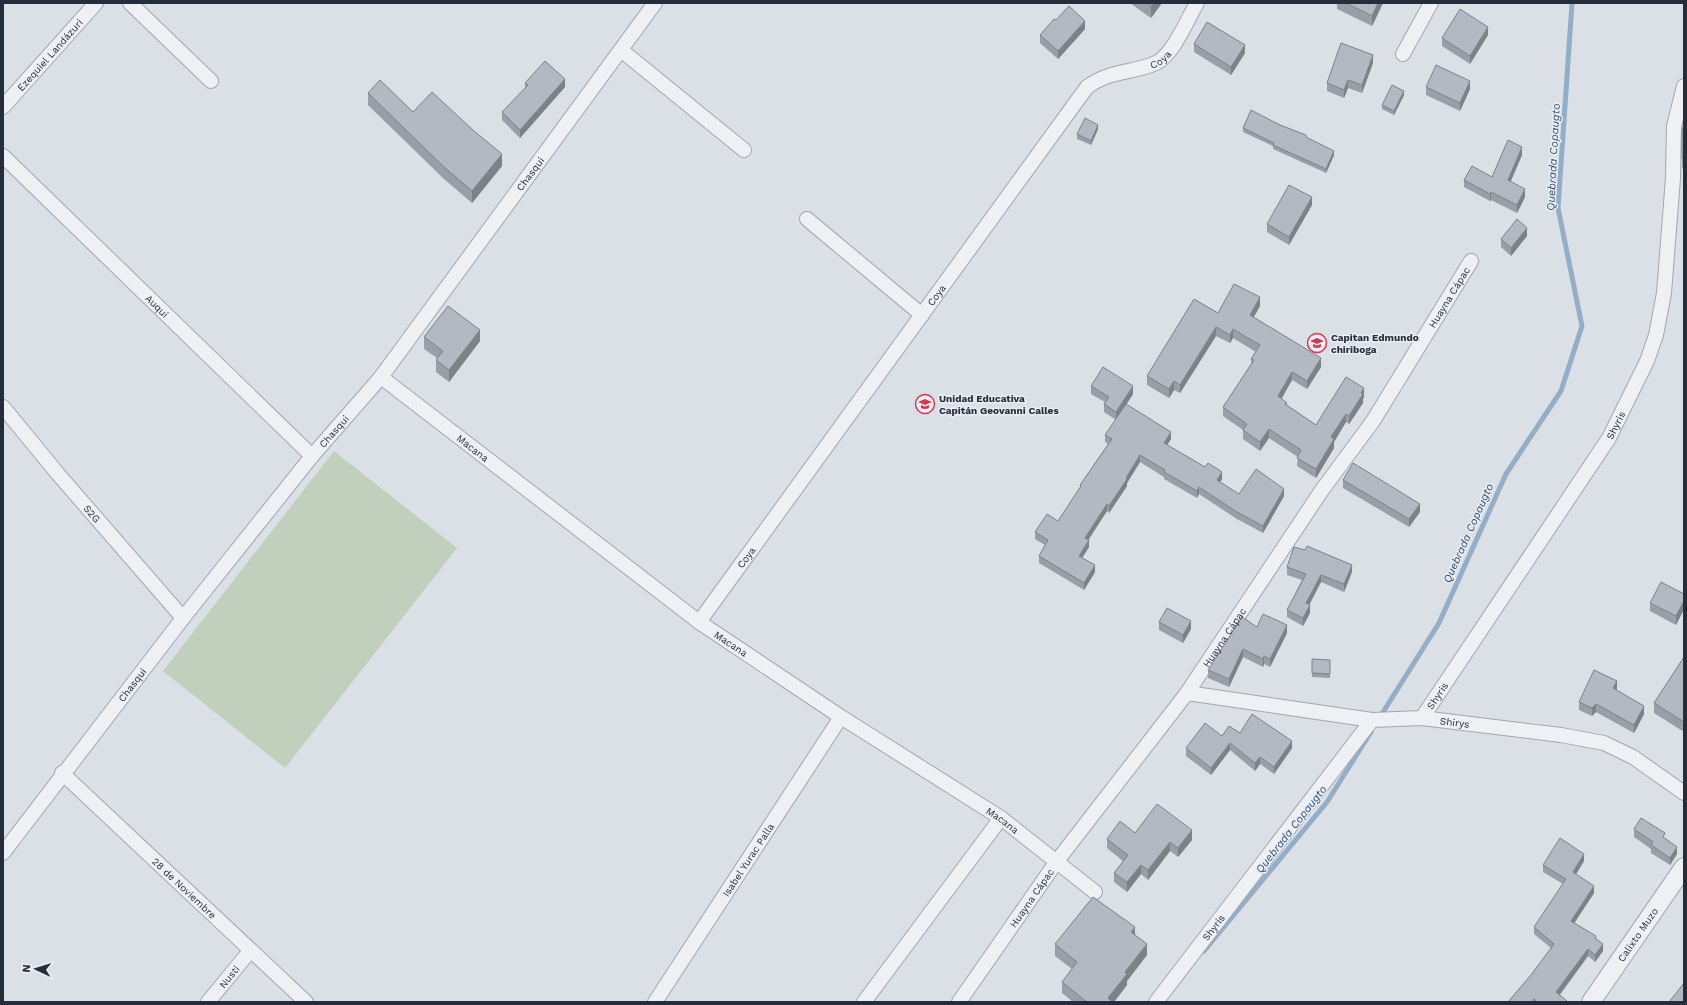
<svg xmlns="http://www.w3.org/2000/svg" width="1687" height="1005" viewBox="0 0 1687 1005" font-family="'Work Sans',sans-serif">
<rect width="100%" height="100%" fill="#dbdfe6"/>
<polygon fill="#c1d0bc" points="334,451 457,548 285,768 163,671"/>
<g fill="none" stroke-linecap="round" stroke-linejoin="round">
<g stroke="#95adc7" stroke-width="5">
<polyline points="1380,717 1439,623 1506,474 1561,391 1582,326 1558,208 1572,3"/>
<polyline points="1204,951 1327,802 1371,732"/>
</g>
<g stroke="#a1a6b0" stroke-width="16">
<g id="minor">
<polyline points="130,3 211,81"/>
<polyline points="621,50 744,150"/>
<polyline points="1403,54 1431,3"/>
<path id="s1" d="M3,107l93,-104"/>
<path id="s2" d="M3,156l309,300"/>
<polyline points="807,219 922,315"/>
<path id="s3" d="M381,377l318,245 142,95 160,101 94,74"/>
<path id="s4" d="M3,407l55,67 125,144"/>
<path id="s5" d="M699,622l388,-535c25,-18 44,-13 69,-24 17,-8 31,-43 41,-60"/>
<path id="s6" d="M1187,693l185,27 50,-2 139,17 43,8 29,14 51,36"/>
<path id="s7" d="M1422,718l187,-280 38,-77 9,-26 8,-42 9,-115 1,-52 10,-40"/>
<path id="s8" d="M62,773l244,229"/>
<path id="s9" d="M3,853l180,-235 129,-162 69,-79 274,-374"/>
<path id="s10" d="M208,1002l42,-51"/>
<path id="s11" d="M655,1002l186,-285"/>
<polyline points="864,1002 1001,818"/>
<path id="s12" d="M959,1002l98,-141 130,-168 135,-203 51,-69 98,-160"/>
<path id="s13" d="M1156,1002l216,-282"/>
</g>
</g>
<g stroke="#a1a6b0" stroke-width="20">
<g id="tertiary">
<path id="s14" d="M1591,1002l93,-135"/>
</g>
</g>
<use href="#minor" stroke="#eef0f4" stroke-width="14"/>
<use href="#tertiary" stroke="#eef0f4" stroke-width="18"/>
</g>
<g fill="#999fa8">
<polygon points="1130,3 1162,3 1151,18"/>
<polygon points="1337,3 1383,3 1372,26 1337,9"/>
<polygon points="1056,20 1085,29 1058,59 1040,43 1040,35"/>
<polygon points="1488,35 1470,64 1442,46 1442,38"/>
<polygon points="1194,44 1245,53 1231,75 1194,52"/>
<polygon points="1373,63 1362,93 1348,88 1344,98 1327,91 1327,83"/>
<polygon points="525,83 565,87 520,138 502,120 502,112 525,89"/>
<polygon points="1426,87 1470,89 1460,111 1426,95"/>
<polygon points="368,93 413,112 502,166 472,203 444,179 368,105"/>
<polygon points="1404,95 1394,115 1382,109 1382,105"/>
<polygon points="1684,123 1684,169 1682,168 1682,132"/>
<polygon points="1280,125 1334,155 1326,173 1273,149 1273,146 1243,132 1243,128"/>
<polygon points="1098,129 1091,145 1077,139 1077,134"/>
<polygon points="1522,155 1510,182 1525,197 1517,213 1491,200 1490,201 1464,187 1464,180 1492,177"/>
<polygon points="1312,205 1289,245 1267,232 1267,224"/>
<polygon points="1527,236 1511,256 1501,247 1501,239"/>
<polygon points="1260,306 1253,317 1321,367 1307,389 1292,380 1281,399 1287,405 1316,425 1364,397 1363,399 1363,403 1349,424 1346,422 1334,442 1334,448 1316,478 1297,466 1298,457 1269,438 1260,451 1243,439 1243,430 1223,416 1223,407 1251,364 1251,359 1256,352 1233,338 1230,343 1216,336 1180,393 1174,390 1169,398 1147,385 1147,376 1218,313"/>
<polygon points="424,337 480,341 449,382 436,372 436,360 437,358 424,349"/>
<polygon points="1091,386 1133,394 1126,405 1171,439 1167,445 1222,479 1220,482 1239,494 1284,496 1263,533 1237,519 1199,494 1197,498 1164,479 1164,477 1140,462 1127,483 1127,486 1109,513 1107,511 1088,540 1089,547 1082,558 1095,572 1084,590 1039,563 1039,556 1045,545 1035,539 1035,532 1058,521 1080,488 1080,485 1108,444 1105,442 1105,435 1116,420 1104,412 1104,404 1105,402 1091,394"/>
<polygon points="1343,480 1420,512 1409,527 1343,488"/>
<polygon points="1287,567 1352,572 1344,592 1321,582 1309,605 1310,613 1303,626 1287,617 1287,610 1302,580 1287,575"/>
<polygon points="1684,594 1684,609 1676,625 1650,611 1650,603"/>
<polygon points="1159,622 1191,629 1183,643 1159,630"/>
<polygon points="1257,627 1287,633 1270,667 1264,664 1263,667 1243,657 1229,687 1208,678 1208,670"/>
<polygon points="1684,657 1684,732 1654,713 1654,703"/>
<polygon points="1312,659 1330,660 1330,678 1312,677"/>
<polygon points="1617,689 1616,690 1644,714 1634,733 1596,712 1592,716 1579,710 1579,702"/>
<polygon points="1240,733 1292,748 1274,774 1260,764 1255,771 1230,750 1211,775 1186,756 1186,748 1222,736"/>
<polygon points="1634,829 1665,839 1677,854 1670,865 1651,853 1651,849 1634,837"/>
<polygon points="1135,833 1192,840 1178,857 1170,851 1148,880 1141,874 1127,892 1114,882 1114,873 1123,861 1107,848 1107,839"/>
<polygon points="1584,861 1576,874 1594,893 1574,923 1596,938 1603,951 1595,962 1588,956 1560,995 1568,1002 1508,1002 1531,975 1551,948 1534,934 1534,927 1563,884 1543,872 1543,865"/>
<polygon points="1135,934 1147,955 1127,981 1127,985 1114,1002 1073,1002 1062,993 1062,982 1072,969 1055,956 1055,944"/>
</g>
<g fill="#7d8288">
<polygon points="1153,3 1162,3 1151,18 1151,6"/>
<polygon points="1378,3 1383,3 1372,26 1372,16"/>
<polygon points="1085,21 1085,29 1058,59 1058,51"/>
<polygon points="1488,27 1488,35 1470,64 1470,56"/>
<polygon points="1245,45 1245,53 1231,75 1231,67"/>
<polygon points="1373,55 1373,63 1362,93 1362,85"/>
<polygon points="565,79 565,87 520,138 520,130"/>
<polygon points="1348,80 1348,88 1344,98 1344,90"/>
<polygon points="1470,81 1470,89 1460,111 1460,103"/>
<polygon points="1404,91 1404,95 1394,115 1394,111"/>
<polygon points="1098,125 1098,129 1091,145 1091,141"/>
<polygon points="1522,147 1522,155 1508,188 1508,180"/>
<polygon points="1334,151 1334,155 1326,173 1326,169"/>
<polygon points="502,154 502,166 472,203 472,191"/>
<polygon points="1525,189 1525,197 1517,213 1517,205"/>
<polygon points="1491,192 1491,200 1490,201 1490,194"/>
<polygon points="1312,197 1312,205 1289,245 1289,237"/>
<polygon points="1527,228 1527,236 1511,256 1511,248"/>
<polygon points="1260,297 1260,306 1250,324 1250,315"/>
<polygon points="1216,327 1216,336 1180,393 1180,385"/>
<polygon points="1233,329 1233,338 1230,343 1230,335"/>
<polygon points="480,330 480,341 449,382 449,370"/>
<polygon points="1321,358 1321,367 1307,389 1307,381"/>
<polygon points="1292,372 1292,380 1278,405 1278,396"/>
<polygon points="1174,381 1174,390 1169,398 1169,389"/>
<polygon points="1133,386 1133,394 1116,420 1116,412"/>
<polygon points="1364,388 1364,397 1363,399 1363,403 1349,424 1349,416 1361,393"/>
<polygon points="1346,414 1346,422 1334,442 1334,448 1316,478 1316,469 1331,437"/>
<polygon points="1269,429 1269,438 1260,451 1260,442"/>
<polygon points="1171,432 1171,439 1164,450 1164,443"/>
<polygon points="1140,455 1140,462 1127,483 1127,486 1109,513 1109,506"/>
<polygon points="1222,472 1222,479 1217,487 1217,480"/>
<polygon points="1199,487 1199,494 1197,498 1197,491"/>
<polygon points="1284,489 1284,496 1263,533 1263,526"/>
<polygon points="1107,504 1107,511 1085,545 1085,538"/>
<polygon points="1420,504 1420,512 1409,527 1409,519"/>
<polygon points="1089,540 1089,547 1079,563 1079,556"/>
<polygon points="1095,565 1095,572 1084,590 1084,583"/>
<polygon points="1352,565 1352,572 1344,592 1344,584"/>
<polygon points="1321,575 1321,582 1306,611 1306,603"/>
<polygon points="1684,601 1684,609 1676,625 1676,616"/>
<polygon points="1310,605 1310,613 1303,626 1303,618"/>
<polygon points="1191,621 1191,629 1183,643 1183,635"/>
<polygon points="1287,625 1287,633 1270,667 1270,659"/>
<polygon points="1243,649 1243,657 1229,687 1229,679"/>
<polygon points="1264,656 1264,664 1263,667 1263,659"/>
<polygon points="1617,681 1617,689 1613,696 1613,688"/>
<polygon points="1596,704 1596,712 1592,716 1592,708"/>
<polygon points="1644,706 1644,714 1634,733 1634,725"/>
<polygon points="1292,741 1292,748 1274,774 1274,767"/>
<polygon points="1230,743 1230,750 1211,775 1211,768"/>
<polygon points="1260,757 1260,764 1255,771 1255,763"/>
<polygon points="1192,830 1192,840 1178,857 1178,848"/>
<polygon points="1170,842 1170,851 1148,880 1148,870"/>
<polygon points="1677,847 1677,854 1670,865 1670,858"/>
<polygon points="1584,854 1584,861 1573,879 1573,872"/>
<polygon points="1141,865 1141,874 1127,892 1127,882"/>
<polygon points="1594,886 1594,893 1571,928 1571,921"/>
<polygon points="1135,927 1135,939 1131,932"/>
<polygon points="1147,944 1147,955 1127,981 1127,985 1114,1002 1108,1002 1108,998 1125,972"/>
<polygon points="1603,944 1603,951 1595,962 1595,955"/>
<polygon points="1588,949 1588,956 1556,999 1556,992"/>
</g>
<g fill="#b2b9c3" stroke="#7d8288">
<polygon points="1147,3 1153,3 1151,6"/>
<polygon points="1346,3 1378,3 1372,16"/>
<polygon points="1069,6 1085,21 1058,51 1040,35 1054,19 1056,20"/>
<polygon points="1460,9 1488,27 1470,56 1442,38"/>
<polygon points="1207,22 1245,45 1231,67 1194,44"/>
<polygon points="1341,43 1373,55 1362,85 1348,80 1344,90 1327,83"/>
<polygon points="545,61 565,79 520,130 502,112 528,85 525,83"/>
<polygon points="1436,65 1470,81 1460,103 1426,87"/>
<polygon points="380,80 413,112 432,92 474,131 502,154 472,191 444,167 368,93"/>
<polygon points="1392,85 1404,91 1394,111 1382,105"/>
<polygon points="1251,110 1280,125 1306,135 1306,137 1334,151 1326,169 1273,145 1274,143 1243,128"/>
<polygon points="1085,118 1098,125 1091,141 1077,134"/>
<polygon points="1684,123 1684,160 1682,158 1682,132"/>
<polygon points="1508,140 1522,147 1508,180 1525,189 1517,205 1491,192 1490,194 1464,180 1472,166 1492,177"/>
<polygon points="1289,185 1312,197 1289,237 1267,224"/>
<polygon points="1517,219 1527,228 1511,248 1501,239"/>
<polygon points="1234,284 1260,297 1250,315 1321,358 1307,381 1292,372 1278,396 1287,403 1285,404 1316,425 1346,377 1364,388 1361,393 1363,394 1349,416 1346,414 1331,437 1334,439 1316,469 1297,458 1301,450 1269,429 1260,442 1243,430 1247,424 1223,407 1254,360 1251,359 1260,345 1233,329 1230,335 1216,327 1180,385 1174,381 1169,389 1147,376 1194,299 1218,313"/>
<polygon points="448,306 480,330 449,370 436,360 443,351 424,337"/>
<polygon points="1103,367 1133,386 1116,412 1104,404 1109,397 1091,386"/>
<polygon points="1126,404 1171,432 1164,443 1205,467 1208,463 1222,472 1217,480 1239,494 1256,469 1284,489 1263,526 1237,512 1199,487 1197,491 1164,472 1165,470 1140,455 1126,478 1127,479 1109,506 1107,504 1085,538 1089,540 1079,556 1095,565 1084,583 1039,556 1048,540 1035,532 1047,514 1058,521 1081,486 1080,485 1112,439 1105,435"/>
<polygon points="1353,463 1420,504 1409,519 1343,480"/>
<polygon points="1307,546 1352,565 1344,584 1321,575 1306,603 1310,605 1303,618 1287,610 1306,574 1287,567 1294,547 1305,550"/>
<polygon points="1661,582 1684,594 1684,601 1676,616 1650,603"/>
<polygon points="1167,608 1191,621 1183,635 1159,622"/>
<polygon points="1263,614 1287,625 1270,659 1264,656 1263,659 1243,649 1229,679 1208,670 1242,617 1257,627"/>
<polygon points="1684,657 1684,722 1654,703"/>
<polygon points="1312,659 1330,660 1330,674 1312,673"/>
<polygon points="1594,670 1617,681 1613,688 1644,706 1634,725 1596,704 1592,708 1579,702"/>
<polygon points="1252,714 1292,741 1274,767 1260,757 1255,763 1230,743 1211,768 1186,748 1205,723 1222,736 1229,726 1240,733"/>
<polygon points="1157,804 1192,830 1178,848 1170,842 1148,870 1141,865 1127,882 1114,873 1128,855 1107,839 1120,821 1135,833"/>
<polygon points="1641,818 1665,833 1663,837 1677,847 1670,858 1651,845 1653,842 1634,829"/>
<polygon points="1560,838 1584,854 1573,872 1594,886 1571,921 1596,936 1595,938 1603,944 1595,955 1588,949 1556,992 1568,1002 1537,1002 1534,999 1532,1002 1508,1002 1531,975 1554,944 1534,927 1566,879 1543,865"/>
<polygon points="1093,897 1135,927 1131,932 1147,944 1125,972 1127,974 1108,998 1112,1002 1087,1002 1062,982 1077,962 1055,944"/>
<polygon points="1684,983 1684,1002 1669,1002"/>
</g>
<defs>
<g id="school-ring" transform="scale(1)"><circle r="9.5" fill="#eaeef4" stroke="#cf3c52" stroke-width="1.5"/><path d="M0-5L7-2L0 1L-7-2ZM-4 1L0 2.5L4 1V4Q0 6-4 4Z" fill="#cf3c52"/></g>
<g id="university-ring" transform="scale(1)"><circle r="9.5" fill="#eaeef4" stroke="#cf3c52" stroke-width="1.5"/><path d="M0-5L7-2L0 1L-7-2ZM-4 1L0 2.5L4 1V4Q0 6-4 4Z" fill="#cf3c52"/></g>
</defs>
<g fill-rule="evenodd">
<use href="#school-ring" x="1317" y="343"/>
<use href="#university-ring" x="925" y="404"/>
</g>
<g text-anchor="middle" stroke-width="3" stroke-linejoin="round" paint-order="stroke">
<g font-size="10" fill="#252d3c" stroke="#eaeef4">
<text dy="4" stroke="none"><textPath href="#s1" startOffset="70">Ezequiel Landázuri</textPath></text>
<text dy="4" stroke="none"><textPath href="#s5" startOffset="740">Coya</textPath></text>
<text dy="4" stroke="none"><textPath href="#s9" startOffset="860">Chasqui</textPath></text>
<text dy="4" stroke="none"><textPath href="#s5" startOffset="404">Coya</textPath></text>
<text dy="4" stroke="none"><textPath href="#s12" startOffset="859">Huayna Cápac</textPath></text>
<text dy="4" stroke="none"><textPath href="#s2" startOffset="215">Auqui</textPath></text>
<text dy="4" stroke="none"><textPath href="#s7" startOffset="351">Shyris</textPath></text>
<text dy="4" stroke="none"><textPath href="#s9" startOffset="536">Chasqui</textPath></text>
<text dy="4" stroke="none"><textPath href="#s3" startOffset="116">Macana</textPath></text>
<text dy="4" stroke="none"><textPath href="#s4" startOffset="139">S2G</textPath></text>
<text dy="4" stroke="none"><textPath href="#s5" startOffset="80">Coya</textPath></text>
<text dy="4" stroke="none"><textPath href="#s12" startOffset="451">Huayna Cápac</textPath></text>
<text dy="4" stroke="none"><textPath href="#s3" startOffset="440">Macana</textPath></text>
<text dy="4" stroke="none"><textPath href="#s9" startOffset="212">Chasqui</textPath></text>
<text dy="4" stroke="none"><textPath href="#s7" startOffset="27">Shyris</textPath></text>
<text dy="4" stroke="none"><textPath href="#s6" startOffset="270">Shirys</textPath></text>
<text dy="4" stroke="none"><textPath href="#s3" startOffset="764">Macana</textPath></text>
<text dy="4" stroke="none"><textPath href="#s11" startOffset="170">Isabel Yurac Palla</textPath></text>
<text dy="4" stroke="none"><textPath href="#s8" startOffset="168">28 de Noviembre</textPath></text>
<text dy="4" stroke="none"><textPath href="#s12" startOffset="127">Huayna Cápac</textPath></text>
<text dy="4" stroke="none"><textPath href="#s13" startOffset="94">Shyris</textPath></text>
<text dy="4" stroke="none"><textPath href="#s14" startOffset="82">Calixto Muzo</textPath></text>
<text dy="4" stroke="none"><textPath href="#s10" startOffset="33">Nusti</textPath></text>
</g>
<g font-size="10" font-weight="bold" fill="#252d3c" stroke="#eaeef4" text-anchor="start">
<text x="1331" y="341">Capitan Edmundo<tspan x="1331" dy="12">chiriboga</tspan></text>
<text x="939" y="402">Unidad Educativa<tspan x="939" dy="12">Capitán Geovanni Calles</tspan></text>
</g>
<g font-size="11" font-style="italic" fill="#2f4c70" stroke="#eaeef4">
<text transform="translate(1553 157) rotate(-87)" y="4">Quebrada Copaugto</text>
<text transform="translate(1468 533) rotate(-66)" y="4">Quebrada Copaugto</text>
<text transform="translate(1291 829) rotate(-52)" y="4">Quebrada Copaugto</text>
</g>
</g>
<rect width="1687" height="1005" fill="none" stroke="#252d3c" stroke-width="8"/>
<g transform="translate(36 969) rotate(274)" stroke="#eaeef4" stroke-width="3" paint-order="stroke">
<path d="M0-3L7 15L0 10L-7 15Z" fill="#252d3c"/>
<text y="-6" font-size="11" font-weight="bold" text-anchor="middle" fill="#252d3c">N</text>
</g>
</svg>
